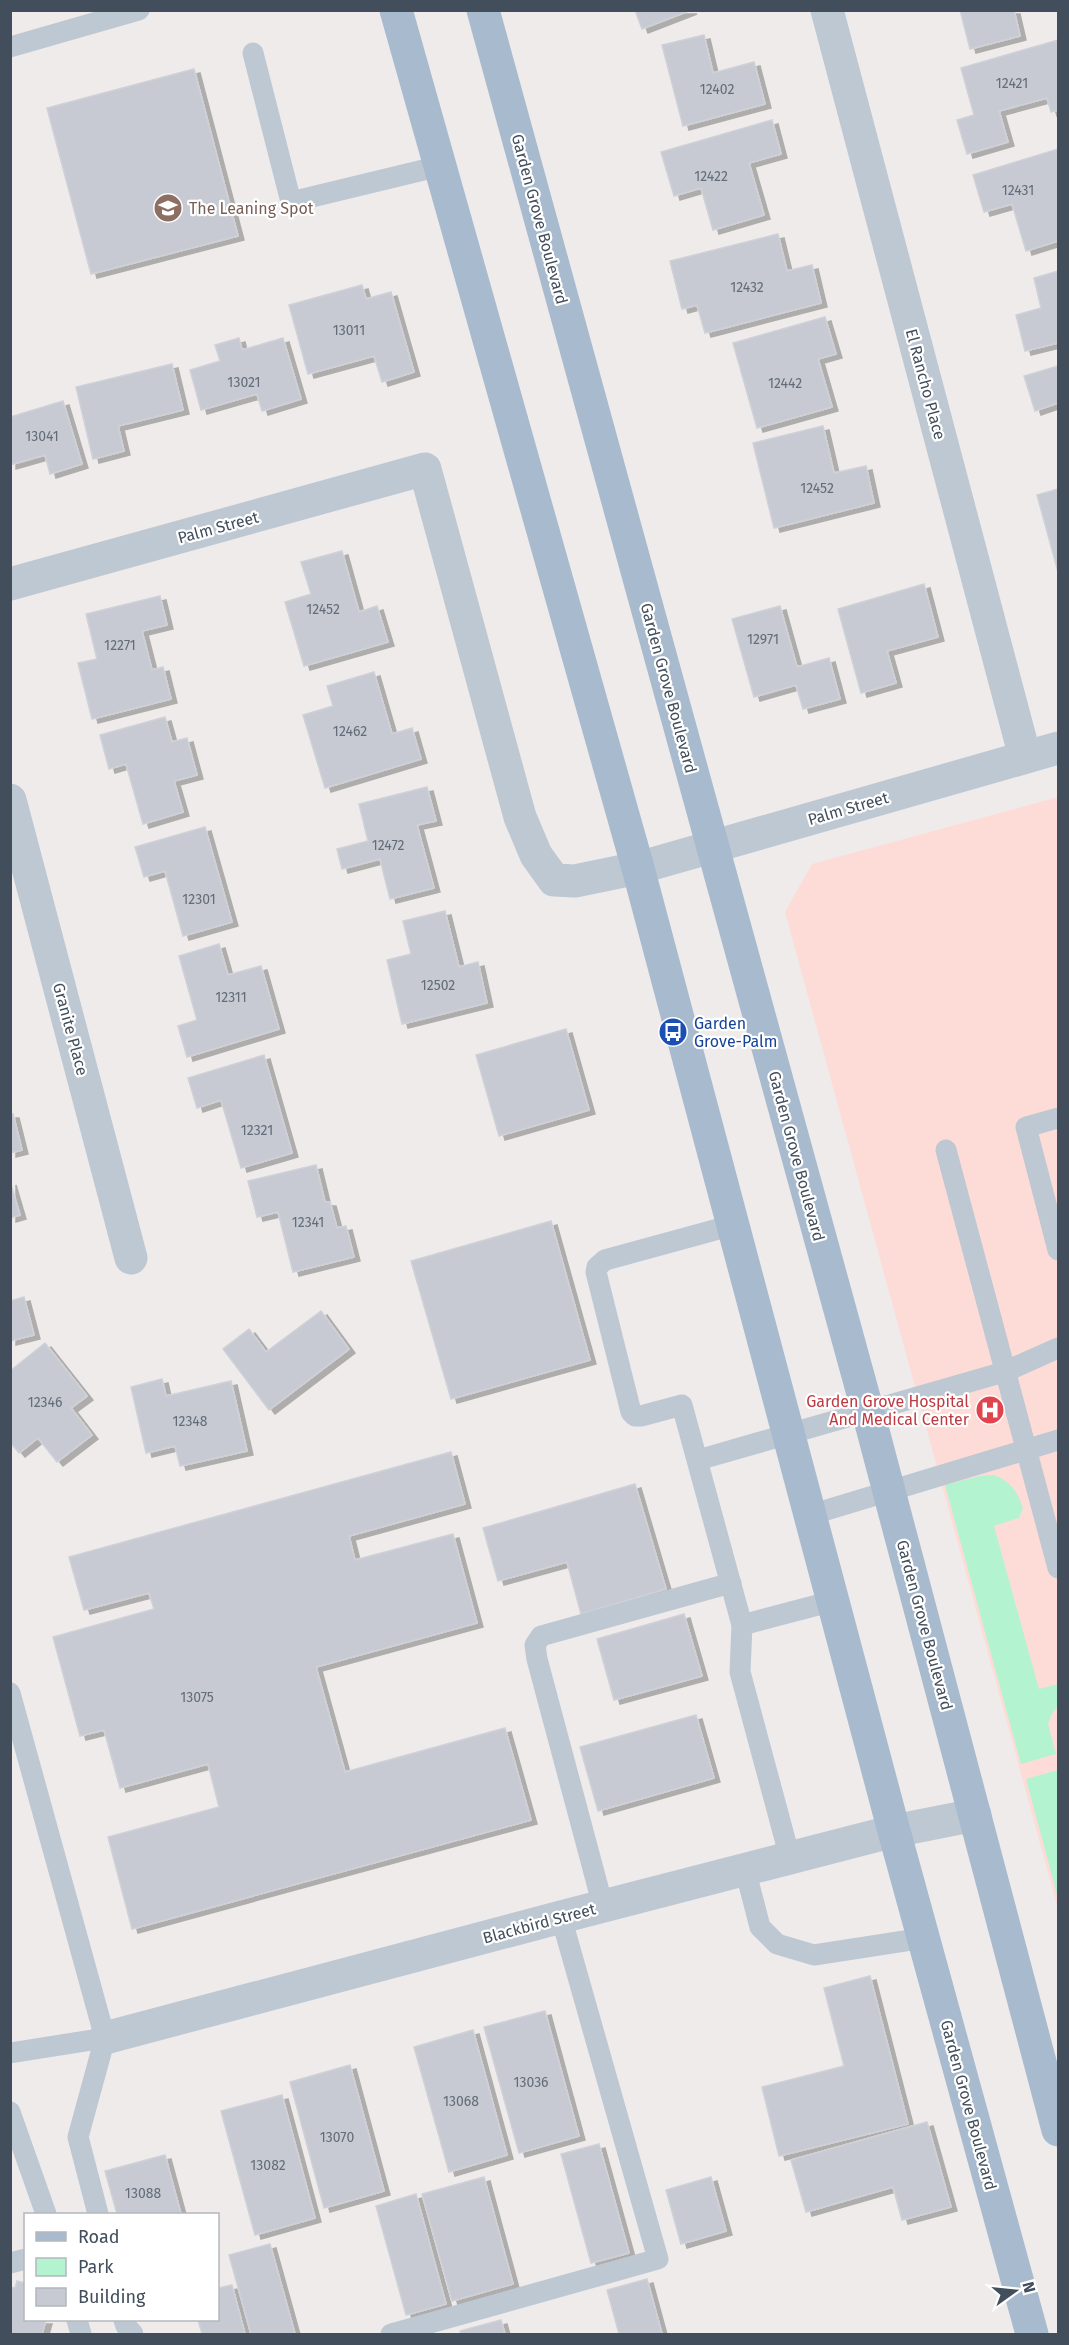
<svg xmlns="http://www.w3.org/2000/svg" width="1069" height="2345" viewBox="0 0 1069 2345" font-family="'Fira Sans',sans-serif">
<defs>
<filter id="shadow"><feDropShadow dx="6" dy="4" stdDeviation="0" flood-color="#0004"/></filter>
</defs>
<rect width="100%" height="100%" fill="#efebeb"/>
<polygon fill="#fddcd7" points="1058,797 1058,1909 785,912 812,864"/>
<g fill="#b4f3cf">
<path d="M994,1475c17,7 23,16 29,33l-4,10 -25,8 45,163 19,-5v22l-6,8 -4,10 8,30 -35,10 -76,-279 35,-9z"/>
<polygon points="1058,1770 1058,1898 1026,1779"/>
</g>
<g fill="#c7cad2" stroke="#cfd1d8" stroke-width="1.5" filter="url(#shadow)">
<polygon points="635,10 691,10 642,29"/>
<polygon points="960,10 1014,10 1020,36 970,49"/>
<polygon points="704,35 713,73 754,62 765,104 683,126 662,45"/>
<polygon points="1058,40 1058,110 1051,112 1047,98 999,111 1008,142 967,154 957,120 974,115 961,68"/>
<polygon points="194,69 238,236 91,274 47,108"/>
<polygon points="772,120 781,154 749,163 764,215 713,230 701,188 674,196 661,152"/>
<polygon points="1058,149 1058,241 1026,251 1012,204 984,212 973,175"/>
<polygon points="778,234 787,271 812,265 821,303 705,333 697,305 682,309 670,261"/>
<polygon points="1058,271 1058,343 1025,351 1016,315 1041,308 1034,278"/>
<polygon points="362,285 366,299 391,292 414,372 382,382 374,356 308,374 289,305"/>
<polygon points="825,317 836,354 818,359 832,407 757,428 733,343"/>
<polygon points="239,338 242,350 283,338 301,399 262,411 257,394 201,410 190,370 220,361 215,345"/>
<polygon points="172,364 183,410 118,426 124,451 93,459 76,387"/>
<polygon points="1058,366 1058,403 1035,411 1024,376"/>
<polygon points="63,401 82,464 50,474 45,455 10,465 10,417"/>
<polygon points="823,426 834,473 866,466 874,503 774,528 753,443"/>
<polygon points="1058,489 1058,572 1037,495"/>
<polygon points="342,551 359,612 377,606 388,642 304,666 285,602 311,594 301,562"/>
<polygon points="924,584 938,637 887,651 896,683 861,693 838,609"/>
<polygon points="160,596 167,625 142,631 152,670 163,667 171,699 92,719 78,663 97,659 86,614"/>
<polygon points="780,606 797,667 829,658 840,699 803,709 796,685 754,697 732,619"/>
<polygon points="374,672 392,734 412,728 421,759 325,788 303,715 333,706 327,686"/>
<polygon points="165,717 172,742 187,738 197,775 174,781 183,812 143,824 126,764 109,769 100,735"/>
<polygon points="427,787 436,821 417,825 434,888 390,899 380,859 342,869 337,849 368,841 359,804"/>
<polygon points="205,827 232,922 183,936 165,871 144,877 135,847"/>
<polygon points="445,911 459,967 478,962 487,1003 402,1024 387,960 411,954 403,921"/>
<polygon points="219,944 228,975 261,966 279,1029 187,1057 178,1026 197,1020 179,956"/>
<polygon points="566,1029 589,1110 499,1136 476,1055"/>
<polygon points="264,1055 292,1153 241,1168 221,1100 197,1108 188,1078"/>
<polygon points="10,1114 13,1114 22,1150 10,1153"/>
<polygon points="316,1165 325,1202 330,1202 337,1228 346,1226 354,1257 293,1272 278,1212 257,1217 248,1181"/>
<polygon points="10,1181 20,1215 10,1218"/>
<polygon points="551,1221 590,1360 451,1399 411,1261"/>
<polygon points="24,1297 34,1335 10,1341 10,1301"/>
<polygon points="321,1311 349,1349 269,1410 223,1349 249,1329 266,1352"/>
<polygon points="45,1343 87,1396 71,1408 92,1435 57,1462 38,1438 19,1453 10,1442 10,1371"/>
<polygon points="162,1379 166,1396 231,1381 247,1451 180,1466 175,1446 146,1453 131,1387"/>
<polygon points="451,1452 465,1504 349,1536 355,1560 453,1534 477,1623 316,1667 345,1772 505,1728 531,1820 132,1929 108,1837 219,1807 208,1764 120,1788 104,1730 80,1736 53,1637 154,1609 149,1593 84,1610 69,1557"/>
<polygon points="635,1484 666,1589 581,1614 567,1562 498,1581 483,1528"/>
<polygon points="684,1614 702,1676 614,1700 597,1639"/>
<polygon points="696,1715 714,1778 598,1811 580,1747"/>
<polygon points="870,1976 908,2124 779,2156 762,2087 844,2066 824,1988"/>
<polygon points="545,2011 579,2136 519,2153 484,2027"/>
<polygon points="473,2030 507,2155 449,2172 414,2047"/>
<polygon points="350,2065 384,2191 324,2208 290,2082"/>
<polygon points="282,2095 315,2218 255,2235 221,2111"/>
<polygon points="927,2122 951,2207 902,2220 893,2187 806,2212 791,2160"/>
<polygon points="599,2144 629,2253 591,2263 561,2154"/>
<polygon points="165,2155 181,2214 117,2214 105,2171"/>
<polygon points="484,2177 513,2284 452,2301 422,2194"/>
<polygon points="711,2177 726,2231 681,2244 666,2190"/>
<polygon points="416,2194 446,2304 406,2315 376,2206"/>
<polygon points="270,2244 295,2334 251,2334 229,2255"/>
<polygon points="647,2279 662,2334 619,2334 607,2290"/>
<polygon points="17,2281 26,2283 26,2320 46,2320 42,2334 10,2334 10,2287 15,2288"/>
<polygon points="232,2285 245,2334 202,2334 198,2320 218,2320 218,2288"/>
<polygon points="501,2320 505,2334 461,2334 460,2331"/>
</g>
<g fill="none" stroke-linecap="round" stroke-linejoin="round">
<g stroke="#bdc8d3" stroke-width="21">
<polyline points="10,47 139,10"/>
<polyline points="253,53 291,202 440,166"/>
<polyline points="1058,1118 1026,1127 1058,1250"/>
<polyline points="946,1150 1058,1568"/>
<polyline points="733,1225 605,1260 597,1267 596,1272 631,1412 635,1416 641,1416 682,1405 742,1625"/>
<polyline points="698,1460 1004,1372 1058,1348"/>
<polyline points="810,1515 1058,1440"/>
<polyline points="10,1693 105,2038 78,2137 98,2214"/>
<polyline points="790,1858 740,1672 742,1625 833,1601"/>
<polyline points="745,1869 760,1927 777,1944 814,1955 924,1938"/>
<polyline points="603,1906 537,1659 535,1645 541,1636 731,1583"/>
<polyline points="10,2053 105,2038"/>
<polyline points="10,2112 46,2214"/>
<polyline points="10,2263 26,2259"/>
<polyline points="77,2320 81,2334"/>
<polyline points="124,2320 126,2326 133,2334"/>
<polyline points="391,2334 658,2259 561,1917"/>
</g>
<g stroke="#bdc8d3" stroke-width="33">
<polyline points="827,10 1025,757"/>
<polyline points="10,584 425,469 520,817 536,855 554,880 575,881 638,868 1058,748"/>
<polyline points="10,800 131,1258"/>
<polyline points="105,2038 561,1917 894,1831 975,1815"/>
</g>
<g stroke="#a8bace" stroke-width="33">
<polyline points="396,10 638,868 894,1831 1032,2334"/>
<polyline points="483,10 868,1412 1058,2130"/>
</g>
</g>
<defs>
<g id="school-disc" transform="scale(1.5)"><circle r="9.5" fill="#8d6e63" stroke="#fff"/><path d="M0-5L7-2L0 1L-7-2ZM-4 1L0 2.5L4 1V4Q0 6-4 4Z" fill="#fff"/></g>
<g id="bus-disc" transform="scale(1.5)"><circle r="9.5" fill="#1a4fb4" stroke="#fff"/><path d="M-5-6H5V4H4V6H2V4H-2V6H-4V4H-5ZM-3.5-4V0h7V-4ZM-3.5 1.2v1.5H-2V1.2ZM2 1.2v1.5H3.5V1.2Z" fill="#fff"/></g>
<g id="hospital-disc" transform="scale(1.5)"><circle r="9.5" fill="#e0444e" stroke="#fff"/><path d="M-5-5h3v3.5h4V-5h3V5h-3V1.5h-4V5h-3Z" fill="#fff"/></g>
</defs>
<g fill-rule="evenodd">
<use href="#school-disc" x="168" y="208"/>
<use href="#bus-disc" x="673" y="1032"/>
<use href="#hospital-disc" x="990" y="1410"/>
</g>
<g text-anchor="middle" stroke-width="4.5" stroke-linejoin="round" paint-order="stroke">
<g font-size="14" fill="#636d79">
<text x="1012" y="88">12421</text>
<text x="717" y="94">12402</text>
<text x="711" y="181">12422</text>
<text x="1018" y="195">12431</text>
<text x="747" y="292">12432</text>
<text x="349" y="335">13011</text>
<text x="244" y="387">13021</text>
<text x="785" y="388">12442</text>
<text x="42" y="441">13041</text>
<text x="817" y="493">12452</text>
<text x="323" y="614">12452</text>
<text x="763" y="644">12971</text>
<text x="120" y="650">12271</text>
<text x="350" y="736">12462</text>
<text x="388" y="850">12472</text>
<text x="199" y="904">12301</text>
<text x="438" y="990">12502</text>
<text x="231" y="1002">12311</text>
<text x="257" y="1135">12321</text>
<text x="308" y="1227">12341</text>
<text x="45" y="1407">12346</text>
<text x="190" y="1426">12348</text>
<text x="197" y="1702">13075</text>
<text x="531" y="2087">13036</text>
<text x="461" y="2106">13068</text>
<text x="337" y="2142">13070</text>
<text x="268" y="2170">13082</text>
<text x="143" y="2198">13088</text>
</g>
<g font-size="16" fill="#785e54" stroke="#fff" text-anchor="start">
<text x="189" y="214">The Leaning Spot</text>
</g>
<g font-size="16" fill="#424e5b" stroke="#fff">
<text transform="translate(540 219) rotate(75)" y="6">Garden Grove Boulevard</text>
<text transform="translate(926 384) rotate(75)" y="6">El Rancho Place</text>
<text transform="translate(218 527) rotate(-15)" y="6">Palm Street</text>
<text transform="translate(669 688) rotate(75)" y="6">Garden Grove Boulevard</text>
<text transform="translate(848 808) rotate(-16)" y="6">Palm Street</text>
<text transform="translate(71 1029) rotate(75)" y="6">Granite Place</text>
<text transform="translate(797 1156) rotate(75)" y="6">Garden Grove Boulevard</text>
<text transform="translate(925 1625) rotate(75)" y="6">Garden Grove Boulevard</text>
<text transform="translate(539 1923) rotate(-15)" y="6">Blackbird Street</text>
<text transform="translate(969 2105) rotate(75)" y="6">Garden Grove Boulevard</text>
</g>
<g font-size="16" fill="#164399" stroke="#fff" text-anchor="start">
<text x="694" y="1029">Garden<tspan x="694" dy="18">Grove-Palm</tspan></text>
</g>
<g font-size="16" fill="#be3a42" stroke="#fff" text-anchor="end">
<text x="969" y="1407">Garden Grove Hospital<tspan x="969" dy="18">And Medical Center</tspan></text>
</g>
</g>
<rect width="1069" height="2345" fill="none" stroke="#424e5b" stroke-width="24"/>
<rect x="24" y="2213" width="195" height="108" fill="#ffffff" stroke="#b3b8bd" stroke-width="1.5"/>
<rect x="36" y="2232" width="30" height="9" fill="#a8bace" stroke="#b3b8bd" stroke-width="1.5"/>
<text x="78" y="2243" font-size="18" fill="#424e5b">Road</text>
<rect x="36" y="2258" width="30" height="18" fill="#b4f3cf" stroke="#b3b8bd" stroke-width="1.5"/>
<text x="78" y="2273" font-size="18" fill="#424e5b">Park</text>
<rect x="36" y="2288" width="30" height="18" fill="#c7cad2" stroke="#b3b8bd" stroke-width="1.5"/>
<text x="78" y="2303" font-size="18" fill="#424e5b">Building</text>
<g transform="translate(1015 2291) rotate(75)" stroke="#ffffff" stroke-width="4.5" paint-order="stroke">
<path d="M0-4.5L10 22L0 15L-10 22Z" fill="#424e5b"/>
<text y="-9" font-size="16" font-weight="bold" text-anchor="middle" fill="#424e5b">N</text>
</g>
</svg>
